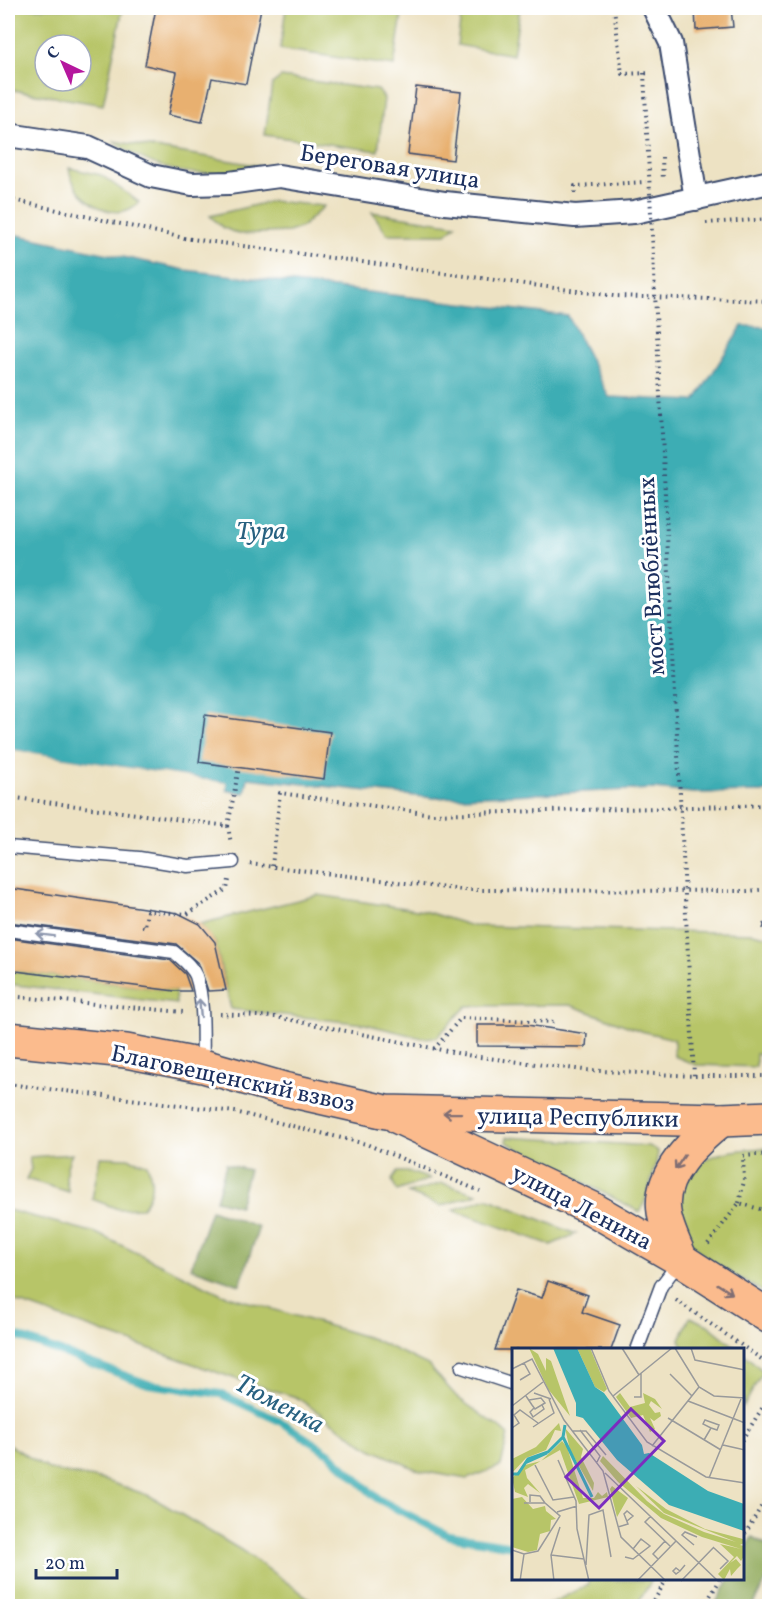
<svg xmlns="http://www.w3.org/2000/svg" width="777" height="1614" viewBox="0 0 777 1614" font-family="Vollkorn,serif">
<rect width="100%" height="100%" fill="#fff"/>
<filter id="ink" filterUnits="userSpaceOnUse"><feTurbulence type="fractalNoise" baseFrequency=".0167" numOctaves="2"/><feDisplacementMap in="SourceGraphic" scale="12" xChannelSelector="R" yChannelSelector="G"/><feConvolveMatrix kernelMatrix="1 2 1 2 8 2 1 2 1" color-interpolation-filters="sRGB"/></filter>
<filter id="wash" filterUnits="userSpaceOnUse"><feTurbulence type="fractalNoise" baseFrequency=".008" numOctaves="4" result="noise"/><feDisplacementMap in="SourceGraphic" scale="24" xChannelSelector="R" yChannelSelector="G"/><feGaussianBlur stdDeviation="1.35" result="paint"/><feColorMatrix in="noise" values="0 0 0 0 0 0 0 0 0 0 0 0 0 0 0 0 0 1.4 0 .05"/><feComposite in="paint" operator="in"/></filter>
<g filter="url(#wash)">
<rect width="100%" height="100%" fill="#ede2c3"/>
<g fill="#b7c568" stroke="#697a63" stroke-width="1.5" fill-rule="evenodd">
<path d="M8,8h115l-20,97 -95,-16zM45,45h36v36h-36z"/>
<polygon points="286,8 403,8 394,66 280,49"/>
<polygon points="462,8 520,8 513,55 457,45"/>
<polygon points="281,77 378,90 384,98 378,151 265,135 272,84"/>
<path d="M113,141l148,25c-59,13 -97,11 -148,-25z"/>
<path d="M69,168l32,7 38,27c-24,26 -67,-5 -70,-34z"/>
<polygon points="272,201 324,206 302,227 289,232 238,234 222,227 210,216"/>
<polygon points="372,212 456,225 446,234 387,234"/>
<polygon points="318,895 424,911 472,926 753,933 769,937 769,1053 756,1054 756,1067 696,1065 674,1056 674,1039 641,1031 570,1005 467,1006 437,1037 422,1038 365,1024 231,1009 215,942 200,924"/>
<polygon points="8,970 175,991 176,1004 8,984"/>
<path d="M507,1137l142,9 9,5c0,8 -13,54 -18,61l-134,-70z"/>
<path d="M769,1148v148c-23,-15 -52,-29 -73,-47 -12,-11 -17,-26 -17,-41 1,-56 48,-58 90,-60z"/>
<path d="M72,1154c-7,14 -8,23 -3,38l-43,-13 5,-10 -2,-12z"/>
<path d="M100,1157l28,1 19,6c7,18 6,28 -5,44l-24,1 -26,-10z"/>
<polygon points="397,1172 410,1172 430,1179 397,1191 392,1180"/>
<polygon points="442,1183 477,1194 441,1206 408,1193"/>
<polygon points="487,1198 576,1234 551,1245 453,1210"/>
<polygon points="8,1210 96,1233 222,1294 373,1339 428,1365 457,1397 508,1434 501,1466 467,1479 420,1471 371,1449 296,1397 236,1379 8,1299"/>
<polygon points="690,1317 708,1325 739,1350 684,1350 680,1339"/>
<polygon points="743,1353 763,1371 743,1408"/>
<polygon points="8,1444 50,1470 104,1480 150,1496 241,1550 320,1606 8,1606"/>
<polygon points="590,1580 652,1580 636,1606 545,1606 588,1585"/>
</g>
<g fill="#91aa5c" stroke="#566c5d" stroke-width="1.5">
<polygon points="226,1164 249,1170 239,1206 216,1200"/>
<polygon points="211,1210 259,1227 240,1285 191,1268"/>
<polygon points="752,1537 769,1546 769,1576 752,1606 714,1606 729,1580 742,1580 743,1554"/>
</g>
<polygon fill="#3cadb4" stroke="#2c6e89" stroke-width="1.5" points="8,233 185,270 568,316 609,397 695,401 742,326 769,327 769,792 693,793 654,789 434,798 248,778 245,793 226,790 227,783 8,749"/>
<polygon fill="#ede2c3" points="8,749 227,783 226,790 224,789 224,786 8,752"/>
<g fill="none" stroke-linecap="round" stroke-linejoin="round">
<polyline stroke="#3cadb4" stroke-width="8" points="8,1333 148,1384 221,1394 280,1421 330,1454 378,1499 449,1536 513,1546"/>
</g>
<g id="blocks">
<g fill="#e8b06f">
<polygon points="156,8 261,8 246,84 212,78 202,122 168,115 177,72 145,65"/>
<polygon points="695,8 731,8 733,27 696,30"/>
<polygon points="416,87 461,92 453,160 408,154"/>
<polygon points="205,715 330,732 324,779 199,762"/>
<polygon points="8,888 178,913 200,924 215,942 226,990 208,991 199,964 176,944 8,922"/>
<polygon points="8,938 170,960 185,974 191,991 175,991 8,970"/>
<polygon points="477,1025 527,1025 587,1034 586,1047 477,1046"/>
<polygon points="548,1281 588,1295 582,1312 620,1325 611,1350 495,1350 516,1290 542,1298"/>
</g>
</g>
</g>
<g filter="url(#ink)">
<use href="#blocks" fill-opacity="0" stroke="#3a4a6d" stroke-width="1.5"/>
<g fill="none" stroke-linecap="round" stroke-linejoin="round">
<g stroke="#3a4a6d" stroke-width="15">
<g id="lane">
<polyline points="8,847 139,858 188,866 233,862"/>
<path d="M8,930l166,22c8,7 18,14 22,24 9,27 6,61 7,89"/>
<polyline points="637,1350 661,1286 680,1261"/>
<polyline points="462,1367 513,1384"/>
</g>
</g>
<g stroke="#3a4a6d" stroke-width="26">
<g id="street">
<polyline points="654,8 671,43 696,199"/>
<polyline points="8,135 88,147 151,176 192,184 229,183 279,176 445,203 575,216 634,212 770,182"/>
</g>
</g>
<g stroke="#3a4a6d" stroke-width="36">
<g id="primary">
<polyline points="8,1039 126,1051 203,1066 284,1089 386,1112 721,1120 770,1118"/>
<polyline points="398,1117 591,1208 681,1260 770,1317"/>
<path d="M681,1260c-6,-15 -15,-32 -17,-48 -6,-38 31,-71 57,-92"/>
</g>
</g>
<g stroke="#3a4a6d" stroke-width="4" stroke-dasharray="1.5 4.5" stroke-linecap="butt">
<polyline points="614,8 622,74 651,73"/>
<polyline points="662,157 663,181"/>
<polyline points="575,193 575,186 646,182"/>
<polyline points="8,199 184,238 614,296 770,301"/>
<polyline points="706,223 770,219"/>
<polyline points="8,797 228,826 231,844"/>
<polyline points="228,826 239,767"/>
<polyline points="250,864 463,890 747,891 770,889"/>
<polyline points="272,866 280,793 432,814 770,805"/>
<polyline points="770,922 761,926 770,930"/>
<polyline points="142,926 145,927 147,911 187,914 227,889 229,880"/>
<polyline points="8,996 183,1012"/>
<polyline points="220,1014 276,1017 472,1056 584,1070 694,1076 770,1076"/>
<polyline points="434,1049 461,1018 556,1022"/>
<polyline points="768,1076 767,1060 770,1059"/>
<polyline points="8,1084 235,1112 366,1144 480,1191"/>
<polyline points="739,1203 744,1181 743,1156 770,1154"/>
<polyline points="708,1244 739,1203 770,1212"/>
<polyline points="676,1300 770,1365"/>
<polyline points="742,1440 770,1396"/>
<polyline points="742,1539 770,1492"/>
<polyline points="651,1606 666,1580"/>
<polyline points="704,1606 720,1580"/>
</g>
<use href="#lane" stroke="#fff" stroke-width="12"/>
<use href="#street" stroke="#fff" stroke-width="22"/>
<use href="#primary" stroke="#fbbb8d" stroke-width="33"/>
<polyline stroke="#3a4a6d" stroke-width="4" stroke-dasharray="1.5 4.5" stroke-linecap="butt" points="644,73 694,1076"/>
</g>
<defs><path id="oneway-shaft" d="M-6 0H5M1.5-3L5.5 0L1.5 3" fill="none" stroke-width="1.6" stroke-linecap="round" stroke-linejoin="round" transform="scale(1.5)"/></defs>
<g stroke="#8d97ae">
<use href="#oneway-shaft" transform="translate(45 935) rotate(-173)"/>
<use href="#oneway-shaft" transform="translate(200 1008) rotate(-95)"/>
</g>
<g stroke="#806e73">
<use href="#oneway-shaft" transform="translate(452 1113) rotate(-179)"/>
<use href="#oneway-shaft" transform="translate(680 1162) rotate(124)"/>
<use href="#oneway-shaft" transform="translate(725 1289) rotate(33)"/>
</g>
</g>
<g text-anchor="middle" stroke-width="6" stroke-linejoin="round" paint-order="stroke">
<g font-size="24" fill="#1b2f5e" stroke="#fff">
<text transform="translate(390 166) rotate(9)" y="8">Береговая улица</text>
<text transform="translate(651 576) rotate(-93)" y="8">мост Влюблённых</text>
<text transform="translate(233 1078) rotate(12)" y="8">Благовещенский взвоз</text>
<text transform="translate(578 1117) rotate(1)" y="8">улица Республики</text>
<text transform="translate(582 1207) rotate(28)" y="8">улица Ленина</text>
</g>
<g font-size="26" font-style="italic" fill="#286180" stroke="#fff">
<text x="261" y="539">Тура</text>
<text transform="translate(280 1403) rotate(28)" y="9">Тюменка</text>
</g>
</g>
<g transform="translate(512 1348)">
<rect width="232" height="232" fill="#ede2c3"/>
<path d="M17,0l9,6 8,17v-13l5,3 19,55 -22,-27zM65,0h13l17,41 -3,3 -9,-5zM108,45l10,14 15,-4 -2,-10 12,6 7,10 -11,-8 -2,4 6,8 5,-1 1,4 -7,5 -4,-3 5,11 -5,3 -7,-17 -12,3 -15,-21zM47,75l2,8 -6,-1 -9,20 -20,8 -14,15v-14l24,-12zM53,80l18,21 -2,8 13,26 -1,8 -23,-41zM50,93l5,6 16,51h11l4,-6 4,4 5,-4 1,5 -29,7 -19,-54 -35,20 2,8 13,15 -12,-9 -4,4 4,9 -13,-5 -3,-14 13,-13 16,-4zM91,108l44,45 17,13 40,18 32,10 -72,-29 -28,-27 30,23 39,20 38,10 1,4 -4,2 4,1v10l-3,5 -4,-5 -7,7 6,-4 5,6 -4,4 -5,-4 5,4 -6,7 -1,-7 -6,11 -6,-6 16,-17 -14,-13 21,5 -39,-12 -41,-19 -43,-36 -18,-21zM100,138l16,12 -11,19 -7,-28zM10,149l11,12 12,-3 1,5 10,8 -5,1 -1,11 -10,3 -3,16 -9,2 -16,-5v-48z" fill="#b7c568"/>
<path d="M41,0h24l18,39 9,6 38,52 2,9 5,-1 59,38 36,13v27l-75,-26 -52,-45 -34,-42 -7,-2v-13z" fill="#3cadb4"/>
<path fill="none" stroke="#3cadb4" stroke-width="3" d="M53,77l-2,12 29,60M13,115l22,-10M0,126h6l10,-15 20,-7 15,-15"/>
<path fill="none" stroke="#999a9b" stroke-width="1.5" d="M79,0l18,43 38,51 59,35 39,6M110,0l17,27M163,0l24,39 15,9 31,2M179,0l4,12 50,10M0,21l20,-10 32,61 39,51 18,66 45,44M158,26l22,22M8,32l10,-6 -6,-11M22,45l17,6M14,48l6,9 3,4 10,-6 -4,-5 -12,2M101,48l59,-48M122,49h7v-24M176,53l57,22M0,58l31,-24M22,60l-4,4 3,5 11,-8 -2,-4M156,70l53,32M21,79l21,-14 -5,-14M0,80l7,-5 -5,-8 6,-5 18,13M68,82l20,26 -3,6M60,83h14l20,24M192,92l7,-12 6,2 2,-5 -14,-5 -2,4 8,4M211,97l22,5M140,98l47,-59M46,112l18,41 1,28 12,52M23,117l18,35 21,-3M93,125l113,108M197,130l32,-79M18,154v-7l10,1 5,7M12,155h21l15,13 -22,35 -14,3M45,164l20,-6M139,168l-6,6 25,24M106,179l10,-3 -4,-10 3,-3 6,5 -6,5M182,197l-12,-10 3,-3 12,5M202,200l14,13 -8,8M0,202l12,4 -4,27M39,207l33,4M113,209l8,2 17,-13 -9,-7 -8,10M146,211l-5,-5 12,-13M74,217l3,-50 14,-5 8,47M168,223l-4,-3 -3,3 3,3 4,-3 5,-6M42,233l-3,-26 9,-28M125,233l39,-40M169,233l33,-34"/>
<path fill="#7b2cbf" fill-opacity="0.15" stroke="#7b2cbf" stroke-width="3" d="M119,61l33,32 -65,67 -33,-31z"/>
<rect width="232" height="232" fill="none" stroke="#1b2f5e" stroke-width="3"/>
</g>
<rect width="777" height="1614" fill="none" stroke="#fff" stroke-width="30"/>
<g transform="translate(63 63) rotate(316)"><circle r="28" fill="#ffffff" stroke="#a4acbf" stroke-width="1.5"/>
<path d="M0-4.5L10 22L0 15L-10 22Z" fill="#b5179e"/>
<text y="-9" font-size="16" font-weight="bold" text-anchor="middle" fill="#1b2f5e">С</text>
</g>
<path d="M36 1569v9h81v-9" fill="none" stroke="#1b2f5e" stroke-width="3"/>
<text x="45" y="1569" font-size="18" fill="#1b2f5e" stroke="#ffffff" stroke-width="4.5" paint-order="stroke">20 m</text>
</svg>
